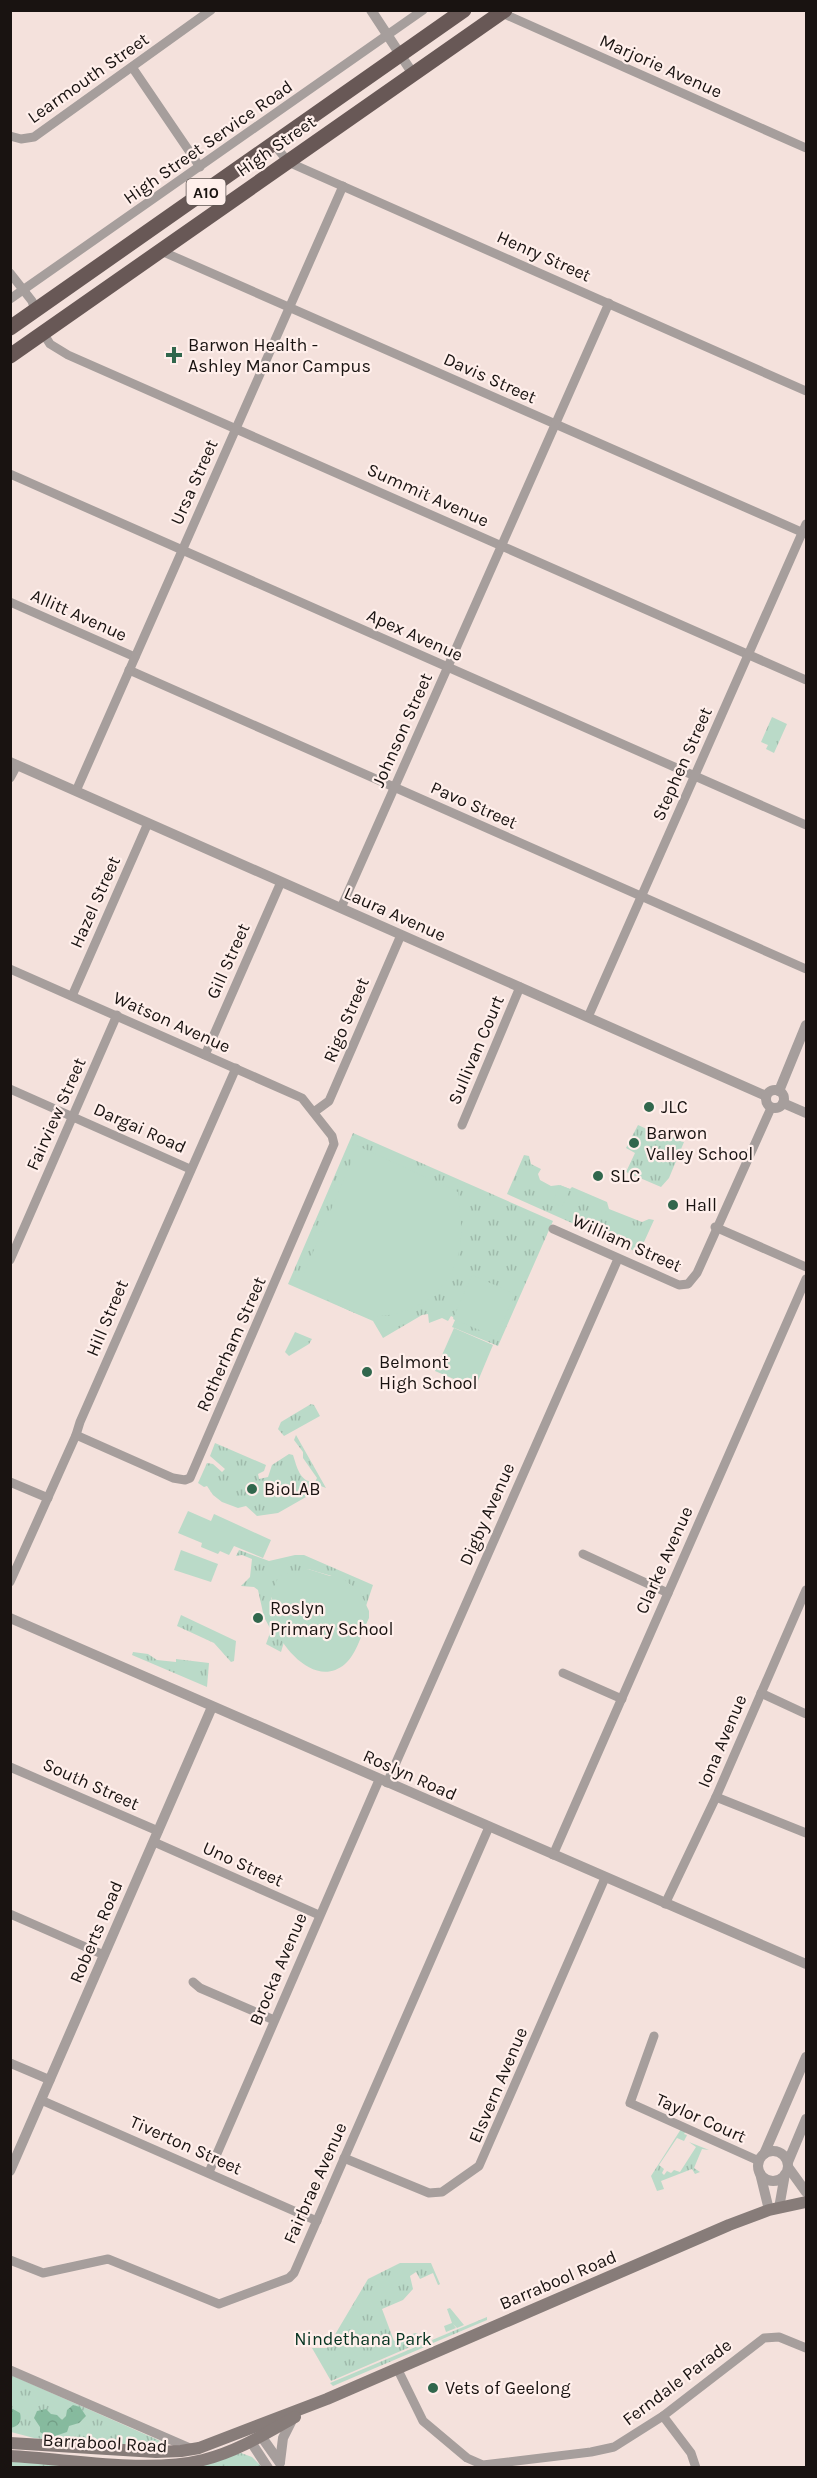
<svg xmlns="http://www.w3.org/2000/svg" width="817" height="2478" viewBox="0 0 817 2478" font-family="Karla,sans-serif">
<defs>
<pattern id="grass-tufts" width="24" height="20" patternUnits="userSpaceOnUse" patternTransform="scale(1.5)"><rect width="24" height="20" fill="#badac8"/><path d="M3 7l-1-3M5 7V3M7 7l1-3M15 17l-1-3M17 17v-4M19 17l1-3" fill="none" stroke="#9fbaab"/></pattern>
<pattern id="forest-crowns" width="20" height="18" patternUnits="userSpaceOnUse" patternTransform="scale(1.5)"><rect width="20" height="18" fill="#86ba9e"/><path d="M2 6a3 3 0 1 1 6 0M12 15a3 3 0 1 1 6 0" fill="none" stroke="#739f87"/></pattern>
</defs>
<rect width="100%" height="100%" fill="#f4e1dc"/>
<g fill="url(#grass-tufts)">
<polygon points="772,717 787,724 774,753 766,749 768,745 761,742"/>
<polygon points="638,1125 666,1138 678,1137 680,1141 684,1142 669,1178 661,1187 626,1172 635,1153 626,1148"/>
<polygon points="353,1133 553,1221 498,1346 452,1327 455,1320 453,1317 451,1316 448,1321 442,1318 429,1323 428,1314 422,1315 383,1338 373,1321 288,1284"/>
<polygon points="524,1155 529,1156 531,1164 541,1169 538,1174 540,1180 551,1186 559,1185 570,1189 572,1187 607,1202 609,1209 642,1222 649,1219 654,1220 639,1253 507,1194"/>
<polygon points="295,1332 312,1339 309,1344 289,1356 285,1352"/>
<polygon points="311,1404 314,1405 320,1416 284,1436 278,1429 281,1422"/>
<path d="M296,1435l30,53 -8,-3 -7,4 2,4 -35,20 -21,3 -11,-10 -8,2 -16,-6 -9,-7 -6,-9 -3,1 -6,-4 9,-20 6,1 9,8 3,-3 -15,-13 5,-13 51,22 -2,6 -6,3 1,5 9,-2 4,-12 17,-11 4,1c4,12 7,28 22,27l2,-4 -14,-20v-6l-9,-12z"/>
<path d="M239,1550l30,11 26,-6h9l69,30 -7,21c-13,-29 -31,-28 -58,-37l-37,29 4,29 9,15 -3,10 -15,-8 5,-14 -7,-13 -6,-27 -4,-3 -13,-1 9,-9 2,-18 -10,-4 -6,1z"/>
<polygon points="181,1615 236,1641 234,1661 231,1662 214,1643 177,1626"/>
<polygon points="133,1652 148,1654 157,1660 176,1662 176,1659 209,1663 207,1687 132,1655"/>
<polygon points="681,2129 686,2131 684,2134 687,2135 684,2141 677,2138 659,2165 664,2169 662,2173 664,2175 667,2171 671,2173 674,2170 680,2172 696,2147 689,2142 709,2150 702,2149 694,2168 700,2172 695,2174 692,2169 661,2181 664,2189 657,2191 651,2176"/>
<polygon points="400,2263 431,2263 440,2284 438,2285 433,2273 420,2279 416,2272 410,2276 413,2289 403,2300 382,2309 394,2341 415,2333 421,2335 424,2341 331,2381 312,2348 327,2348 368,2279"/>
<polygon points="450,2308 464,2325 457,2328 453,2324 456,2328 446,2332 444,2326 452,2323 447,2309"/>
<polygon points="487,2317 487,2320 433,2343 432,2340"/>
<polygon points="425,2343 427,2346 333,2386 330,2383"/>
<polygon points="11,2375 165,2443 163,2446 71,2442 34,2438 11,2432"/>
<polygon points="241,2453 252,2457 262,2467 188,2468"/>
<polygon points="10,2456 104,2467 11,2467"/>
</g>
<g fill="url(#forest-crowns)">
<polygon points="73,2405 80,2407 86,2416 79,2423 69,2426 67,2432 49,2438 40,2432 40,2427 34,2418 37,2411 46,2409 51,2414 57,2415 62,2420 66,2416 67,2410"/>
<path d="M11,2408l9,5c2,8 -1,13 -9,15z"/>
</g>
<g fill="#badac8">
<path d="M358,1146l100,46c1,15 4,31 3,46 -4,51 -45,81 -95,78 -13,-1 -52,-24 -67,-31z"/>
<polygon points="560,1185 570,1189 562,1207 553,1202"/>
<polygon points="472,1275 515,1294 496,1337 453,1319"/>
<polygon points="454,1328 493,1345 475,1388 435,1371"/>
<polygon points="188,1511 211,1521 214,1514 271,1540 263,1558 234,1546 229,1555 220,1551 218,1554 201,1547 202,1543 178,1533"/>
<polygon points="181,1550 218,1564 211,1582 174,1570"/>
<path d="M308,1569l22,7h9l21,16 9,19v7c-7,14 -12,36 -24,46 -28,24 -61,-13 -71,-38 -6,-17 -3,-35 5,-50z"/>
</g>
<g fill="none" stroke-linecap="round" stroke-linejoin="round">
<g stroke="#a69e9c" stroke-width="9">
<polyline points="502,13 806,148"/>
<polyline points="132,67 200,167"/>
<polyline points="10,136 21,139 34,137 211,10"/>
<polyline points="274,144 288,162 806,391"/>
<polyline points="161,251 806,534"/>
<polyline points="10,273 32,301 35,310"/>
<polyline points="10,299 423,10"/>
<polyline points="43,333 50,344 68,355 806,680"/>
<polyline points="10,474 806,825"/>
<polyline points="10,602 135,657"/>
<polyline points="129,670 806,969"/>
<polyline points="10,778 17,765"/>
<polyline points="76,791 343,186"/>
<polyline points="341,908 609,303"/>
<polyline points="10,969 302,1098 332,1136 334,1144 190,1478 185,1480 173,1478 76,1435"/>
<polyline points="72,996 148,823"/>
<polyline points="588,1017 806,524"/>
<polyline points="205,1055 281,882"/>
<polyline points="10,1089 190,1169"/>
<polyline points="314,1112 329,1101 401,935"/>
<polyline points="462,1125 520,987"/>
<polyline points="715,1227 806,1267"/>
<polyline points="553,1229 679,1285 688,1284 697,1273 771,1108"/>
<polyline points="10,1260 117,1015"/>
<polyline points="10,1482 48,1498"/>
<polyline points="583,1554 668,1593"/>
<polyline points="10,1582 76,1435 80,1422 236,1068"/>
<polyline points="563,1673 622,1699"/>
<polyline points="761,1693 806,1714"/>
<polyline points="10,1767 158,1831"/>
<polyline points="387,1783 618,1259"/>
<polyline points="716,1797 806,1833"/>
<polyline points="154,1842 319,1915"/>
<polyline points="553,1855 806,1279"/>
<polyline points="665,1904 716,1797 806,1590"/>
<polyline points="10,1914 104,1955"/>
<polyline points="193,1982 200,1988 274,2020"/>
<polyline points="654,2036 630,2103 759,2161"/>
<polyline points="10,2063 50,2080"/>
<polyline points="41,2100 317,2221"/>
<polyline points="344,2158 429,2193 442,2192 479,2166 605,1878"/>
<polyline points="209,2172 379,1780"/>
<polyline points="10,2260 43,2273 108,2259 219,2304 289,2278 294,2273 489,1827"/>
<polyline points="397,2368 423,2421 467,2458 483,2465 591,2452 614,2447 663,2416 764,2338 779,2337 806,2348"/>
<polyline points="10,2370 192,2449"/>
<polyline points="663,2416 691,2453 696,2468"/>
</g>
<g stroke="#a69e9c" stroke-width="10">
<polyline points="371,10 413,74"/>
<polyline points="10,762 766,1096"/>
<circle cx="775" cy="1099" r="9"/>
<polyline points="779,1091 806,1025"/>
<polyline points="783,1103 806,1113"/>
<polyline points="10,1618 806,1964"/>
<circle cx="773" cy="2166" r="15"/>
<polyline points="764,2154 806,2057"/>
<polyline points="788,2162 806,2119"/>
<polyline points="788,2167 806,2192"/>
<polyline points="10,2171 212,1707"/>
<polyline points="760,2173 769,2210"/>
<polyline points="779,2208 785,2174"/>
<polyline points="261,2436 280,2463"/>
<polyline points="251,2442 268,2468"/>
<polyline points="280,2462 283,2438 293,2418"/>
</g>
<g stroke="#877c79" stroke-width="12">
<polyline points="10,2443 156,2452 181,2451 199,2448 327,2399 729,2225 769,2210 806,2202"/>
<path d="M10,2456c60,3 136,18 193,4 33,-8 62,-26 92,-43"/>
</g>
<g stroke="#685856" stroke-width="15">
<polyline points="10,328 464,10"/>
<polyline points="10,356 505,10"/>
</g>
</g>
<g fill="#31674d" stroke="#ffefeb" stroke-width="2">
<path d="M171 346h6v6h6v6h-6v6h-6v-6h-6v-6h6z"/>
<circle cx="649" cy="1107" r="6"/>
<circle cx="634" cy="1143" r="6"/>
<circle cx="598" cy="1176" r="6"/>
<circle cx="673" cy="1205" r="6"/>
<circle cx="367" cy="1372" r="6"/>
<circle cx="252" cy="1489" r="6"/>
<circle cx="258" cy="1618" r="6"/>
<circle cx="433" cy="2388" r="6"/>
</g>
<g text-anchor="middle" stroke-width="4.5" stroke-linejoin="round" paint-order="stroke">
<rect fill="#ffefeb" stroke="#5e5552" stroke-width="1.5" x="186.5" y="179" width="39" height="26" rx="4.5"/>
<g font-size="16" font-weight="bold" fill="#191311">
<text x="206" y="198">A10</text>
</g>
<g font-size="18" fill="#191311" stroke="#ffefeb">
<text transform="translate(661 66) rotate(24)" y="6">Marjorie Avenue</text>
<text transform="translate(88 78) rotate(-35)" y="6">Learmouth Street</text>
<text transform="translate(208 142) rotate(-35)" y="6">High Street Service Road</text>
<text transform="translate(276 146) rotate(-35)" y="6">High Street</text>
<text transform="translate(544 256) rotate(24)" y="6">Henry Street</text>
<text transform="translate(490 378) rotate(24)" y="6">Davis Street</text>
<text transform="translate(194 482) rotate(-66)" y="6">Ursa Street</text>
<text transform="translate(428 495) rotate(24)" y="6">Summit Avenue</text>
<text transform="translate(79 615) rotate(24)" y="6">Allitt Avenue</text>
<text transform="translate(415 635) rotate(24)" y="6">Apex Avenue</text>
<text transform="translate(402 730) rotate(-66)" y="6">Johnson Street</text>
<text transform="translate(682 764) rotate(-66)" y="6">Stephen Street</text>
<text transform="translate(474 805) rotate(24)" y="6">Pavo Street</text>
<text transform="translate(95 902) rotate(-66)" y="6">Hazel Street</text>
<text transform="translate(395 914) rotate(24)" y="6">Laura Avenue</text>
<text transform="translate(228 961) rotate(-66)" y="6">Gill Street</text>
<text transform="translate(346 1020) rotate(-67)" y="6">Rigo Street</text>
<text transform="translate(172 1022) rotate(24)" y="6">Watson Avenue</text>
<text transform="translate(476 1050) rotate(-67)" y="6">Sullivan Court</text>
<text transform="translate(56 1114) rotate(-66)" y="6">Fairview Street</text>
<text transform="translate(140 1128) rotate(24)" y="6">Dargai Road</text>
<text transform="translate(627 1243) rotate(24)" y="6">William Street</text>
<text transform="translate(107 1318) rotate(-67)" y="6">Hill Street</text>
<text transform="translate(231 1344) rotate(-66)" y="6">Rotherham Street</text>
<text transform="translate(487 1514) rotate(-66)" y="6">Digby Avenue</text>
<text transform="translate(664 1560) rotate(-66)" y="6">Clarke Avenue</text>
<text transform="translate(722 1741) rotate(-67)" y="6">Iona Avenue</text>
<text transform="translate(410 1775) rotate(24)" y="6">Roslyn Road</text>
<text transform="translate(91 1784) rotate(24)" y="6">South Street</text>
<text transform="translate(243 1864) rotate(24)" y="6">Uno Street</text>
<text transform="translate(96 1932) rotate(-67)" y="6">Roberts Road</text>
<text transform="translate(278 1969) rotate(-67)" y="6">Brocka Avenue</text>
<text transform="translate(498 2085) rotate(-67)" y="6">Elsvern Avenue</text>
<text transform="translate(701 2118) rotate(24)" y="6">Taylor Court</text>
<text transform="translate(186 2145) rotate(24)" y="6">Tiverton Street</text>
<text transform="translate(315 2183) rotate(-66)" y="6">Fairbrae Avenue</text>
<text transform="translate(558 2280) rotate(-23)" y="6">Barrabool Road</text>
<text transform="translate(677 2382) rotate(-37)" y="6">Ferndale Parade</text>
<text transform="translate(105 2443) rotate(3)" y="6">Barrabool Road</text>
</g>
<g font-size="18" fill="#191311" stroke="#ffefeb" text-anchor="start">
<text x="188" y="351">Barwon Health -<tspan x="188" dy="21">Ashley Manor Campus</tspan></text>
<text x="661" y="1113">JLC</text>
<text x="646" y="1139">Barwon<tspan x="646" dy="21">Valley School</tspan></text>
<text x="610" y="1182">SLC</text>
<text x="685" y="1211">Hall</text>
<text x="379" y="1368">Belmont<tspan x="379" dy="21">High School</tspan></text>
<text x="264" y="1495">BioLAB</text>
<text x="270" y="1614">Roslyn<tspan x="270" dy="21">Primary School</tspan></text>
<text x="445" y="2394">Vets of Geelong</text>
</g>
<g font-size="18" fill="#053320" stroke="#ffefeb">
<text x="363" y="2345">Nindethana Park</text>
</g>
</g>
<rect width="817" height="2478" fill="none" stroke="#191311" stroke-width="24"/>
</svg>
